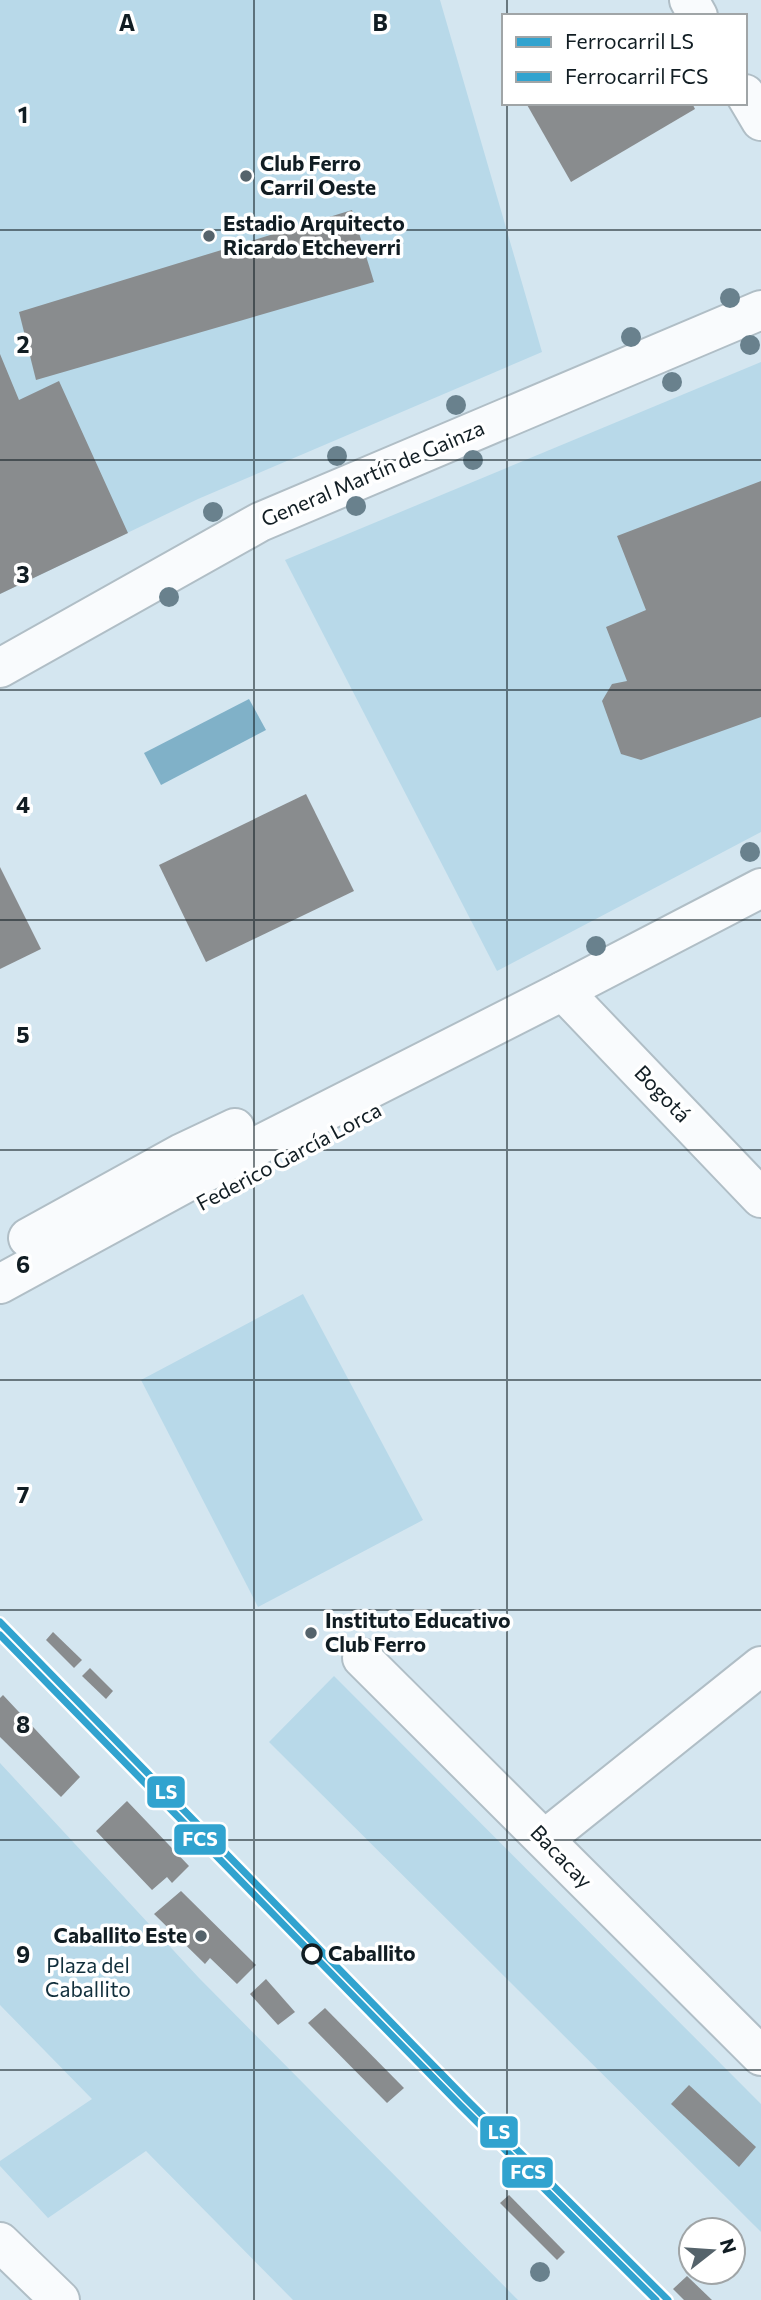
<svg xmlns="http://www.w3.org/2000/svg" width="761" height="2300" viewBox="0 0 761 2300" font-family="Commissioner,sans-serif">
<rect width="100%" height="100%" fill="#d4e6f0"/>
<g fill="#b8d9e9">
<polygon points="0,0 440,0 542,352 198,499 0,594"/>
<polygon points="761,362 761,832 497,971 285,560"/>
<polygon points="303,1294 423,1520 258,1607 141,1380"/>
<polygon points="334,1676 761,2104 761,2232 269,1742"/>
<polygon points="0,1763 199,1978 518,2300 293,2300 146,2151 48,2218 0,2166 0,2161 92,2099 0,2005"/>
</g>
<polygon fill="#80b1c8" points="249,699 266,730 161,785 144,753"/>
<g fill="#898c8e">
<polygon points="526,103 692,103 695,109 571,182"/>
<polygon points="352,210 374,282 36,380 19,312"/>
<polygon points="0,354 19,400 59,381 128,533 0,594"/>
<polygon points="761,481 761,717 641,760 621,754 602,701 612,684 627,681 606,627 646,610 617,536"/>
<polygon points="306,794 354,891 206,962 159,865"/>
<polygon points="0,867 41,949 0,969"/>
<polygon points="53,1632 82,1660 74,1668 46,1640"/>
<polygon points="90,1668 113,1691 106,1699 82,1676"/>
<polygon points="3,1695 80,1777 61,1797 0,1737 0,1698"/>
<polygon points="127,1801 189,1866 172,1883 167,1877 152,1890 96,1831"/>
<polygon points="181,1891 256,1965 237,1984 210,1958 205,1964 154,1914"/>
<polygon points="266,1979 295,2012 278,2025 250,1994"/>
<polygon points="325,2008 404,2088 387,2103 308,2023"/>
<polygon points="689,2085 756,2147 739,2167 671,2104"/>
<polygon points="509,2195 565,2252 557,2260 500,2203"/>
<polygon points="687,2276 712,2300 684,2300 673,2289"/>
</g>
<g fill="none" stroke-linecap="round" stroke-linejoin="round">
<g stroke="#b0bec6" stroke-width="42">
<g id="street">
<polyline points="0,668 260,522 761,310"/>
<polyline points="563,991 761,1198"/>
<polyline points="28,1238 182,1153 235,1128"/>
<polyline points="0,1284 202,1174 563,991 761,888"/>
<polyline points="362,1658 761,2056"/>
<polyline points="545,1839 761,1666"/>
<polyline points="0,2242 60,2300"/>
</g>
</g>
<g stroke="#b0bec6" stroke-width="42">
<g id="secondary">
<polyline points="689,0 698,16"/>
<polyline points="745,94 761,121"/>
</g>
</g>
<use href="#street" stroke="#f9fbfd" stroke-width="38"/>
<use href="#secondary" stroke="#f9fbfd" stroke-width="38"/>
<g stroke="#fff" stroke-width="12">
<polyline id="rail-1" points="0,1622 466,2099 668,2300"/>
</g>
<g stroke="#fff" stroke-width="12">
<polyline id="rail-2" points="0,1635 460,2105 656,2300"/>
</g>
<use href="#rail-1" stroke="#31a3cf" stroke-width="7"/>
<use href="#rail-2" stroke="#31a3cf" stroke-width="7"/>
</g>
<g fill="#69818d">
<circle cx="730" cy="298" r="10"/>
<circle cx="631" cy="337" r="10"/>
<circle cx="750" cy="345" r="10"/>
<circle cx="672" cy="382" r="10"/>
<circle cx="456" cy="405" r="10"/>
<circle cx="337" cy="456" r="10"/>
<circle cx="473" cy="460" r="10"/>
<circle cx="356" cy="506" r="10"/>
<circle cx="213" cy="512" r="10"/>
<circle cx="169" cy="597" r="10"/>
<circle cx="750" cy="852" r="10"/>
<circle cx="596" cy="946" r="10"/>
<circle cx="540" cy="2272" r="10"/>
</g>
<path fill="none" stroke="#111d23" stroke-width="2" stroke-opacity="0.55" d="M254,0v2300M507,0v16M507,103v2197M0,230h761M0,460h761M0,690h761M0,920h761M0,1150h761M0,1380h761M0,1610h761M0,1840h761M0,2070h761"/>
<g fill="#55636b" stroke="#fff" stroke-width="2.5">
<circle cx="246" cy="176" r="7"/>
<circle cx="209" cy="236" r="7"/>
<circle cx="311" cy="1633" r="7"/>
<circle cx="201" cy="1936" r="7"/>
</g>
<circle fill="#fff" stroke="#111d23" stroke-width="3.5" cx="312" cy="1954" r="9"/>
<g text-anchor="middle" stroke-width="7" stroke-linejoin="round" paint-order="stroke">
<g font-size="21" font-weight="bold" fill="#111d23" stroke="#fff" text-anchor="start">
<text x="260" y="171">Club Ferro<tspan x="260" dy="24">Carril Oeste</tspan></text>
<text x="223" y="231">Estadio Arquitecto<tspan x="223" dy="24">Ricardo Etcheverri</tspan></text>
<text x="325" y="1628">Instituto Educativo<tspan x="325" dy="24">Club Ferro</tspan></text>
<text x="187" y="1943" text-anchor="end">Caballito Este</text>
</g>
<g font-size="21" fill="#111d23" stroke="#fff">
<text transform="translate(373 474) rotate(-23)" y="7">General Martín de Gainza</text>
<text transform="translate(662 1094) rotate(46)" y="7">Bogotá</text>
<text transform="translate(289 1157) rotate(-28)" y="7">Federico García Lorca</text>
<text transform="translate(561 1857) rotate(46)" y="7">Bacacay</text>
</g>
<g font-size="21" font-weight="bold" fill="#111d23" stroke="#fff" text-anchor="start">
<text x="328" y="1961">Caballito</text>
</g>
<g font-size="21" fill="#112f3c" stroke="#fff">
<text x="88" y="1973">Plaza del<tspan x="88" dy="24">Caballito</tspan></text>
</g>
</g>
<g font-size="23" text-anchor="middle" font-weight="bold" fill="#111d23" stroke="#fff" stroke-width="7" stroke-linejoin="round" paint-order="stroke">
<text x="127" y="31">A</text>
<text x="380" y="31">B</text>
<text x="23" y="123">1</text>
<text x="23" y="353">2</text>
<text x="23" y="583">3</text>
<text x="23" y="813">4</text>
<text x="23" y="1043">5</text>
<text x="23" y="1273">6</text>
<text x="23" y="1503">7</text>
<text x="23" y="1733">8</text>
<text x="23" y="1963">9</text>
</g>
<g stroke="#fff" stroke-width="2.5">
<rect x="146" y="1775" width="40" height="34" rx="7" fill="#31a3cf"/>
<rect x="173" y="1823" width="54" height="33" rx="7" fill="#31a3cf"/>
<rect x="479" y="2115" width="40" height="34" rx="7" fill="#31a3cf"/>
<rect x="501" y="2156" width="53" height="33" rx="7" fill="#31a3cf"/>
</g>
<g font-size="19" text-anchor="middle" font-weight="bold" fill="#fff">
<text x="166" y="1799">LS</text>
<text x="200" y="1846">FCS</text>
<text x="499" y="2139">LS</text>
<text x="528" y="2179">FCS</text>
</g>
<rect x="502" y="14" width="245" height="91" fill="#ffffff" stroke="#a0a5a7" stroke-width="2"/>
<rect x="516" y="37" width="35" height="10" fill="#31a3cf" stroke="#a0a5a7" stroke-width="2"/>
<text x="565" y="49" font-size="21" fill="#111d23">Ferrocarril LS</text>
<rect x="516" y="72" width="35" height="10" fill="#31a3cf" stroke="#a0a5a7" stroke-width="2"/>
<text x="565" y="84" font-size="21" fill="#111d23">Ferrocarril FCS</text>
<g transform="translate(712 2251) rotate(73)"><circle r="33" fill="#ffffff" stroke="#a0a5a7" stroke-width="2"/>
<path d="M0-5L12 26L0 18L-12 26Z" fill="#55636b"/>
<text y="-10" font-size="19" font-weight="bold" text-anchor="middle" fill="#111d23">N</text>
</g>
</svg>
